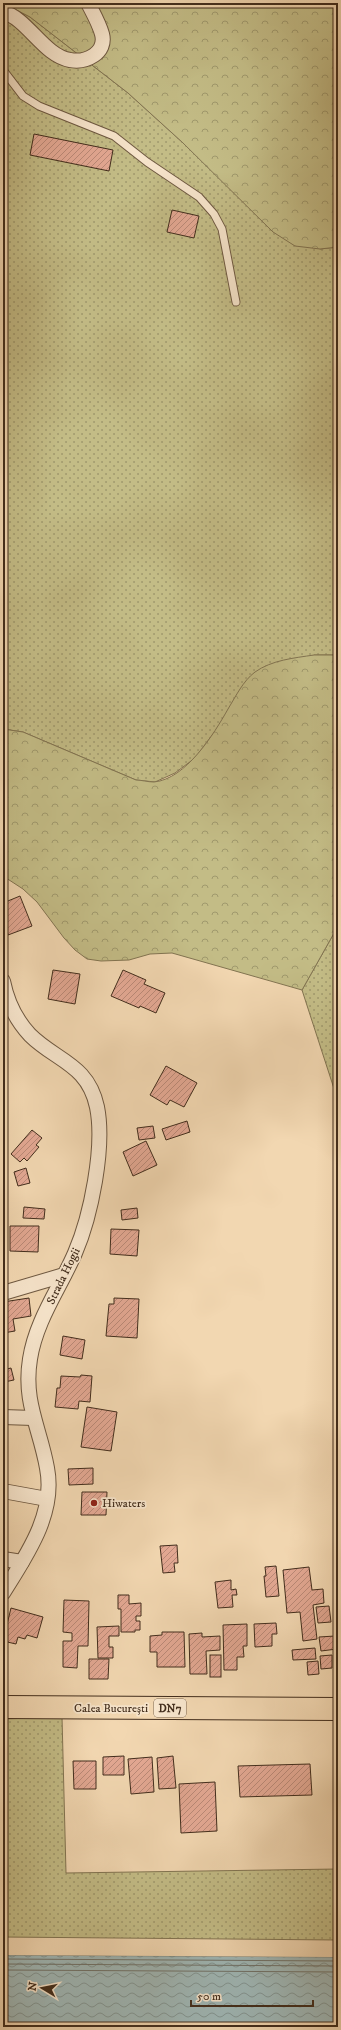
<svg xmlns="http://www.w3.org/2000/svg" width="341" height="2030" viewBox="0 0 341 2030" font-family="'IM FELL DW Pica',serif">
<defs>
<pattern id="green-dots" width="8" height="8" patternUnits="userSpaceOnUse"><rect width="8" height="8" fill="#c3bc86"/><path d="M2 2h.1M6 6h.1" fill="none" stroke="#a0996d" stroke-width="1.8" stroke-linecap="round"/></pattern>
<pattern id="forest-crowns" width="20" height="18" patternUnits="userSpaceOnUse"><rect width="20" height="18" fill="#c3bc86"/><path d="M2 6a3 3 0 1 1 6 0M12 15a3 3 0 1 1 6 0" fill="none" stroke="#a0996d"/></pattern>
<pattern id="water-waves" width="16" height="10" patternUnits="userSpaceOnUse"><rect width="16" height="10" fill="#9fb7b6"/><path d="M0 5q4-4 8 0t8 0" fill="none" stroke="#839593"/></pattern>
<pattern id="building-hatch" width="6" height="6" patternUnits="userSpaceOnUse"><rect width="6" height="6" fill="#e3a893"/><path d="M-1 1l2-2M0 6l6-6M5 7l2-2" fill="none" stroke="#ba8977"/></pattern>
</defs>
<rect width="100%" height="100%" fill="#f2d7b1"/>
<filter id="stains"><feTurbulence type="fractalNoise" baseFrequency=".005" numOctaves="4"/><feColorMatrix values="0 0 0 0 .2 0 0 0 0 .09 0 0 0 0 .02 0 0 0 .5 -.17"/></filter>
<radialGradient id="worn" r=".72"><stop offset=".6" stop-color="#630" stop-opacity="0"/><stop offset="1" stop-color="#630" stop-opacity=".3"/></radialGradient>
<g fill="url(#green-dots)" stroke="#827451">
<polygon points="3,3 30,17 128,93 182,142 320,249 338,247 338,655 314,655 216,730 195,758 175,773 155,782 136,780 23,732 3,729"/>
<polygon points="338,926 338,1101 302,990"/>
<polygon points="62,1717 66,1873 338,1869 338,1940 3,1937 3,1719"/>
</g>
<g fill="url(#forest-crowns)" stroke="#827451">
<polygon points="3,3 338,3 338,247 320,249 295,246 273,232 182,142 128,93 30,17"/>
<path d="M314,655h24v271l-36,64 -130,-37 -22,1 -21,6 -28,1 -14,-2 -12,-9 -11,-12 -27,-36 -14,-13 -20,-13v-147l20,3 113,48c5,0 12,2 18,2 32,-3 60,-48 74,-73 8,-13 15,-28 27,-37 17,-12 39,-14 59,-17z"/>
</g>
<polygon fill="url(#water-waves)" stroke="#7a8078" points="3,1955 338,1957 338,2027 3,2027"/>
<polygon fill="#f2d7b1" points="3,1953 338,1955 338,1957 3,1955"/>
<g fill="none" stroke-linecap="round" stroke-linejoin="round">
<g stroke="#707269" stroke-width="1">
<polyline points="3,1959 338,1961"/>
<polyline points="3,1964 338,1966"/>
<polyline points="3,1970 338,1972"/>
</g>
</g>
<g fill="url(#building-hatch)" stroke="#422d1c">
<polygon points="34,134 113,150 109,171 30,155"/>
<polygon points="172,210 199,216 194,238 167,232"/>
<polygon points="20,896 32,926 8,935 3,919 3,903"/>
<polygon points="53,970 80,974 75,1004 48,999"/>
<polygon points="123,970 146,980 144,984 165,993 156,1013 140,1006 139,1008 111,996"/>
<polygon points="166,1066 197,1083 184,1107 170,1100 167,1105 150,1095"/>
<polygon points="187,1121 190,1132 166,1140 162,1129"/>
<polygon points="153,1126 155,1138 139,1140 137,1128"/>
<polygon points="32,1130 42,1138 36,1145 39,1147 27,1161 24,1158 20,1162 11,1154"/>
<polygon points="146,1141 157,1165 133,1176 123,1152"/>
<polygon points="26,1168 30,1183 18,1186 14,1172"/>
<polygon points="24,1207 45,1209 44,1219 23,1218"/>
<polygon points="137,1208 138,1218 122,1220 121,1210"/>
<polygon points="10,1226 39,1226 38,1252 10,1251"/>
<polygon points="111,1229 139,1230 137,1256 110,1254"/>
<polygon points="29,1298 31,1316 13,1319 15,1331 3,1333 3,1302"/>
<polygon points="114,1298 139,1299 137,1338 106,1336 109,1304 114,1304"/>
<polygon points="63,1336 85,1340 82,1359 60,1355"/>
<polygon points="11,1368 14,1380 4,1382 5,1387 3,1387 3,1370"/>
<polygon points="81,1375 92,1376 90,1402 79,1401 78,1409 55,1407 57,1388 60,1388 61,1376 80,1377"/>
<polygon points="87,1407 117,1412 111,1451 81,1447"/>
<polygon points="93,1468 93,1484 69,1485 68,1469"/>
<polygon points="82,1492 107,1492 106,1515 81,1515"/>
<polygon points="177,1545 178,1563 174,1563 175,1572 163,1573 160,1546"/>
<polygon points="276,1566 279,1596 266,1597 264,1576 266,1576 265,1567"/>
<polygon points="309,1567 312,1590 323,1589 324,1603 313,1605 317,1639 303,1641 300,1612 287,1613 283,1570"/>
<polygon points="231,1580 231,1590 236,1589 237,1595 232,1595 233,1607 218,1608 215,1582"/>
<polygon points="118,1595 129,1595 129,1604 141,1603 141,1616 136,1616 136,1621 140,1621 140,1630 135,1630 135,1632 121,1632 121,1609 118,1609"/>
<polygon points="64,1600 89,1601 88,1646 78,1646 77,1668 63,1667 63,1641 72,1641 72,1633 63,1632"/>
<polygon points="329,1606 331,1622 318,1623 316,1607"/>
<polygon points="11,1608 43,1617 37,1638 27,1635 25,1639 18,1637 16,1644 3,1641"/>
<polygon points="276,1623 277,1634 272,1634 272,1646 255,1647 254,1624"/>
<polygon points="247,1624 247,1646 243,1646 244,1657 237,1657 237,1670 224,1670 223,1625"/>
<polygon points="119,1626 119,1636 109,1636 109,1647 113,1647 113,1658 98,1658 97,1627"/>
<polygon points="162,1632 184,1632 185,1667 157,1667 157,1652 150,1652 150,1636 162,1635"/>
<polygon points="202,1633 202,1637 220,1636 220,1650 206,1651 207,1674 190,1674 189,1634"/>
<polygon points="335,1636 337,1649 321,1651 319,1637"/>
<polygon points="315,1648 316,1659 293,1660 292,1650"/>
<rect x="210" y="1655" width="11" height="22"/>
<polygon points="332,1655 332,1668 321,1669 320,1656"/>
<polygon points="89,1659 109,1659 108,1679 89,1679"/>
<polygon points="318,1661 319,1674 308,1675 307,1662"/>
<polygon points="334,1751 338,1751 338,1788 335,1788"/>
<polygon points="124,1756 124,1775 103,1775 103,1757"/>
<polygon points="173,1756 176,1788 159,1789 157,1758"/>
<polygon points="152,1757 154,1792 131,1794 128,1759"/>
<polygon points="73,1761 96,1761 96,1789 74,1789"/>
<polygon points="310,1764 312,1795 240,1797 238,1766"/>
<polygon points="215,1782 217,1831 181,1833 179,1784"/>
</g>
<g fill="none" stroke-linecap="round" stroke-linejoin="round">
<g stroke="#6e5841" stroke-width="9">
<polyline id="lane" points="3,70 23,96 39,106 114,136 147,162 199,197 214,214 222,229 236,302"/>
</g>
<g stroke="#6e5841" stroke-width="16">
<g id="street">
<path d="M3,12c24,6 41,44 67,48 16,3 37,-7 32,-26 -3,-11 -9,-21 -14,-31"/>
<path d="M3,981c4,20 13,39 27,54 26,26 58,29 67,72 8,40 -6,109 -22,146 -15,35 -39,67 -45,106 -7,43 10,69 17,109 9,46 -21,88 -44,125"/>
<polyline points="3,1293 64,1275"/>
<polyline points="3,1417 33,1418"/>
<polyline points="3,1491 47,1499"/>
<polyline points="3,1559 22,1562"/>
</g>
</g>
<g stroke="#422d1c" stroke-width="24">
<polyline id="highway" points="3,1707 338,1709"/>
</g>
<use href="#lane" stroke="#f7e5cc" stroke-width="7"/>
<use href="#street" stroke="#f7e5cc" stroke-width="14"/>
<use href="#highway" stroke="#f2d7b1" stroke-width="22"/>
</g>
<circle fill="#8f2418" stroke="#f7e5cc" stroke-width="1.5" cx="94" cy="1503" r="4"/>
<g text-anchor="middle" stroke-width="3.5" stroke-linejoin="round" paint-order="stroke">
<rect fill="#f7e5cc" stroke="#786451" stroke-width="1" x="154" y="1699" width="32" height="18" rx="3"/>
<g font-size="11" font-weight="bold" fill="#422d1c">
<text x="170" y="1712">DN7</text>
</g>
<g font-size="12" fill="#422d1c" stroke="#f7e5cc">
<text transform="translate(63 1276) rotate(-64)" y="4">Strada Hogii</text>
<text x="111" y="1712">Calea București</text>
</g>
<g font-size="12" fill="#422d1c" stroke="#f7e5cc" text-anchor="start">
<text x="102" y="1507">Hiwaters</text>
</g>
</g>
<rect width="341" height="2030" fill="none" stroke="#f2d7b1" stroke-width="16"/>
<rect x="4" y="4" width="333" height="2022" fill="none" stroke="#422d1c" stroke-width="2"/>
<rect x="8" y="8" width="325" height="2014" fill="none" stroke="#422d1c"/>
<g transform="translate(42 1988) rotate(280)" stroke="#f7e5cc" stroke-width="3" paint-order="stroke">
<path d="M0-3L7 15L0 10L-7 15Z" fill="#422d1c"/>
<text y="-6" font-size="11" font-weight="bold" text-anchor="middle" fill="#422d1c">N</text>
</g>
<path d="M191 2000v6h122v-6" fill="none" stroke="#422d1c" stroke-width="2"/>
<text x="197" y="2000" font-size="12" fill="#422d1c" stroke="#f7e5cc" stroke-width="3" paint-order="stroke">50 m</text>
<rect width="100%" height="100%" filter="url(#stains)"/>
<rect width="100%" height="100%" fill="url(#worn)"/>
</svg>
